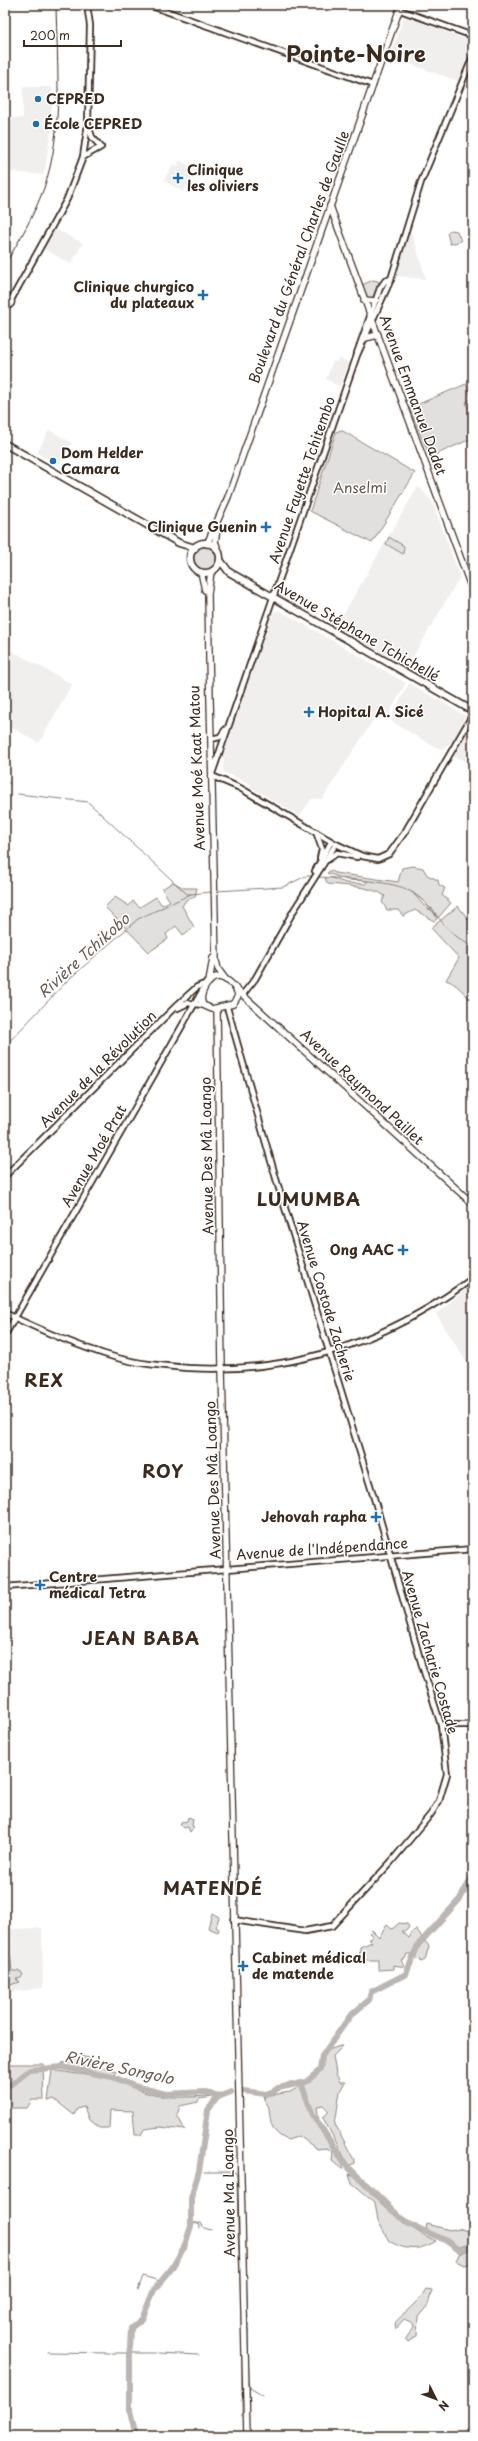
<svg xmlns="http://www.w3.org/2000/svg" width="478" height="2441" viewBox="0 0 478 2441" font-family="'Playpen Sans',sans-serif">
<rect width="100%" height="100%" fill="#fff"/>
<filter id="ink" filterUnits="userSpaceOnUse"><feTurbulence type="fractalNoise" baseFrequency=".025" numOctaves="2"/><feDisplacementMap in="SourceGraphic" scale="8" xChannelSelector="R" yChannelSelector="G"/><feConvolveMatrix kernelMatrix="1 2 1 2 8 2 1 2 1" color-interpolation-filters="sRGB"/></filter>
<g filter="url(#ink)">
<g fill="#f1efee">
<polygon points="404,16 473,42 458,81 390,57"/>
<polygon points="23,87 52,87 51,131 45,169 43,175 12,172 5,184 5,118 23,118"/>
<polygon points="179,160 195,169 191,175 186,173 193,177 183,192 164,180 173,164 178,167"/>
<polygon points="55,229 83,243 71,264 44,249"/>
<polygon points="406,232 412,234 426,279 393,276"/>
<polygon points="338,358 349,362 340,387 326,379 333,361 337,362"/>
<polygon points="49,430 72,443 59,465 37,453"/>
<polygon points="418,486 432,501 460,577 407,667 336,627"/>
<polygon points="279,610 406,683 388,715 382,712 378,713 322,799 311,799 300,816 250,787 251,784 223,772 224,749 273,612"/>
<polygon points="5,647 72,684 39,743 5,724"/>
<polygon points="409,683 466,716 454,740 443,749 433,746 391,721 391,718"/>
<polygon points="472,721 473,722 473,764 454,757"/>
<polygon points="473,1283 473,1372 436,1314"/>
<polygon points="42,1928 43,1988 10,1992 11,1929"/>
</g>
<g fill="#e2e0de" stroke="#8e857e">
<polygon points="450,230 457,231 461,241 450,244 447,233"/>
<polygon points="373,280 378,281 379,284 373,299 368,300 362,285"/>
<polygon points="466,384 472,399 466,402 468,408 473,407 473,438 430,457 409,408"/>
<polygon points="341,430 415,473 372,543 310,511 336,432"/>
<polygon points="389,537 404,546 403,554 386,544"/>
<circle cx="206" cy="558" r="13"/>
<path d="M413,866l10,2 4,7 11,5 1,5 6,3 -3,7 9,8 -13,15 -5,-9 -5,-2 -3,-5 -13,-10 14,16 7,3 4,8 -3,2 -19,-11 -12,6 -5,-6h-11l-5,-8 3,-6c-13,-10 -40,-10 -57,-12l-3,-5 4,-2 17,6 19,1 3,-3 -21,-1 -20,-7 4,-3 4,3 63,9 4,-14z"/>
<polygon points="173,882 184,888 197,888 195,897 186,900 182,906 194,927 183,935 176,926 166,934 168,939 149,952 105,907 115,897 129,906 133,901 140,907 156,897 162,905 170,901 162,889"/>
<path d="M458,906l15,19v77c-10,-9 -15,-18 -27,-22l13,-22 -28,-30z"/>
<polygon points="188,1817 193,1819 192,1826 194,1827 190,1832 188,1827 183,1828 180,1825 181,1822 187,1821"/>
<polygon points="212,1913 219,1917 216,1927 219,1929 218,1932 208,1928"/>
<polygon points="399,1923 407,1924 409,1927 406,1931 401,1931 409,1938 413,1931 416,1930 429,1946 425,1960 421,1962 420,1958 418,1960 413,1957 411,1959 412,1954 407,1954 405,1959 401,1960 405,1967 393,1965 393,1969 378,1970 378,1960 359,1960 360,1947 372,1942 369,1939 373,1936 369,1933 372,1930 379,1937 387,1925 392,1929"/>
<polygon points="10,1954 12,1971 18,1971 23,1974 21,1978 16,1979 20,1982 6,1986 5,1996 5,1956"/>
<path d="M340,2046h3l-10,10 3,18 4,8h5l-5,9 -5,33 19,36v3l-5,3 -26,-48 6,-7 -6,-6 -6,1 2,16 24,44 -1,3 -10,-8 1,-9 -6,-4 -10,1 -18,-13 -11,4c-17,-7 -17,-16 -19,-32 -1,-4 -5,-7 -5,-12l26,-4 9,-5 -1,-3 8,-3 12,-10 3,-14 4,-6z"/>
<polygon points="80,2056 89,2058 89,2065 94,2069 96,2065 117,2072 115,2075 69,2070 63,2065 62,2063 72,2062 72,2057"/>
<polygon points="5,2064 43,2064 44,2100 32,2100 27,2108 5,2108"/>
<path d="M52,2070l25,4 41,2c29,29 71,20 109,19l-28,4 -1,3 -18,4 -3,9 8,15 -25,-3 -16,2 -3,6h-6l-2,-24 -23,-1 -1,18h-10l-10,-8 -5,-13 -7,2 -3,6 -20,-16 -6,2z"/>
<path d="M349,2174l6,2c24,27 47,50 81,65 -16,10 -30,10 -47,0l-11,-20 -3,-19 -23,-19z"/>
<polygon points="427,2224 450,2230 459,2228 467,2231 473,2229 473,2243 459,2247 433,2235 426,2229"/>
<polygon points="473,2248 473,2263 464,2265 456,2261 459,2254"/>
<path d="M426,2289l6,1 -4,15 -10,12 -1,19 -9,6 -3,-2 9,-13 -1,-4 -9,-4 -9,10 -1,-5c10,-12 24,-21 32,-35z"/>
</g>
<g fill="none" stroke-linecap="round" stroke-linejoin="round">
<g stroke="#887e77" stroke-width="1">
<polyline points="5,779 10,784"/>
<polyline points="18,794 88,802 187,894 191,894"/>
<path d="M318,877c19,1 72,4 88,12 27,13 39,47 67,57"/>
<polyline points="217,891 283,887 306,876 313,876"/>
<polyline points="5,1046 68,980 138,919 191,894 211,892"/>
<polyline points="204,2172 235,2172 237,2176 238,2232"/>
<polyline points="245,2219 246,2249"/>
<polyline points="193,2223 201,2223 204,2228 211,2230"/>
<polyline points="195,2223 200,2225 200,2228"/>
<polyline points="238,2233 239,2254"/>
<polyline points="246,2251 246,2273"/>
<polyline points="239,2256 240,2274"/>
<polyline points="246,2274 247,2299"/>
<polyline points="240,2276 242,2352"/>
<polyline points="138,2290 143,2276 160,2281"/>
<polyline points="247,2301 248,2326"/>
<polyline points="248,2328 248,2352"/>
<polyline points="47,2352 110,2353"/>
<polyline points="112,2353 155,2353"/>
<polyline points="158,2353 177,2354"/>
<polyline points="178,2354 198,2355"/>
<polyline points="242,2355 242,2395"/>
<polyline points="248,2355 249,2377"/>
<polyline points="249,2379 250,2388 263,2396"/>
<polyline points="242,2399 242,2416"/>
</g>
<g stroke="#bcb6b3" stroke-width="6">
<polyline points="301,2083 313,2115 345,2164 406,2223 445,2240 459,2250 473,2246"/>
<polyline points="5,2085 12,2084 30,2070 61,2067 113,2077 134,2086 166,2094 205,2092 218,2097 231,2092"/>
<polyline points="243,2091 266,2094 274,2091 278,2088 306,2082 320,2070 322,2056 350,2016 369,2000 371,1992 406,1974 418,1945 460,1899 473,1875"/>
<polyline points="184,2248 191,2226 191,2198 199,2171 208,2110 218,2097"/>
<polyline points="173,2266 183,2249"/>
<polyline points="130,2348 131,2328 142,2319 154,2290 172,2268"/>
<polyline points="130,2353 130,2411 136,2436"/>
</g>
<g stroke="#3b2a1e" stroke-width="8">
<g id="minor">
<polyline points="149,5 373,85"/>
<polyline points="400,10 473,36"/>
<polyline points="83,157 101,147 92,137 88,125"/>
<polyline points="11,300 67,199 83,157 88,123 90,25 87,5"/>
<polyline points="357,353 380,288 385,281 391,279"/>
<polyline points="211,739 220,737 225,730"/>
<polyline points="213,771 357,355 391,279 421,182 473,56"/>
<polyline points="212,776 240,788 336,844 362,856 378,859 389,854 405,832 473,714"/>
<polyline points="316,832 322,849 320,858"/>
<polyline points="327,860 337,853 357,857"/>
<polyline points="315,871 331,842"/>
<polyline points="243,994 255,979 294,910 336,844"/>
<polyline points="227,1007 277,1182 374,1498 421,1662 441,1725 447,1774 439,1801 431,1814 391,1862 332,1926 305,1931 234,1920"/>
<polyline points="178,1008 188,1003 203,1005"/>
<polyline points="5,1176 176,1006 197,987 209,982"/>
<path d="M5,1313c35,17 72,33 109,44 24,7 50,9 75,11 106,6 199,-27 284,-90"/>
<polyline points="5,1335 202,991"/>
<polyline points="5,1587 473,1549"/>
<polyline points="441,1725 473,1725"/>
</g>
</g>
<g stroke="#3b2a1e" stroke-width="8">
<g id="major">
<polyline points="330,206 473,592"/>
<polyline points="364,300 375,301"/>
<polyline points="365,338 378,335"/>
<polyline points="217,531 215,541 218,550"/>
<polyline points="207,544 228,497 401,5"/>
<polyline points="201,572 205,590"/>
<polyline points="211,572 208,594 209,655 216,961 218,969 226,980"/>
<path d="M216,977c10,0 21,9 22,19l-5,8 -21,5 -9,-4c-5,-10 3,-23 13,-28z"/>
<polyline points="209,982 213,958"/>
<polyline points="235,988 473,1204"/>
<polyline points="217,1009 222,1369 247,2436"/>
</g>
</g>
<g stroke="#3b2a1e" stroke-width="9">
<g id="highway">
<circle cx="8" cy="302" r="3"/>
<polyline points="5,444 179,543 195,548"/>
<circle cx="205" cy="558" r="15"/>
<polyline points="220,560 229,572 473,711"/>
</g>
</g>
<use href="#minor" stroke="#fff" stroke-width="4.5"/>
<use href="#major" stroke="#fff" stroke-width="5.5"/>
<use href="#highway" stroke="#fff" stroke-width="6"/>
<path stroke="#3b2a1e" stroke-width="1" d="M5,264c15,-24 29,-49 39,-76 20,-58 13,-123 12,-183"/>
</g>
</g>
<g fill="#1f6fb2" stroke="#fff" stroke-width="1.5">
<circle cx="38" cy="99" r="4"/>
<circle cx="36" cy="124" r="4"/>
<path d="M176 172h4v4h4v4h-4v4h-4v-4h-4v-4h4z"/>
<path d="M201 289h4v4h4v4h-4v4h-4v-4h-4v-4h4z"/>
<circle cx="53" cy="461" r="4"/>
<path d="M264 521h4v4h4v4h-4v4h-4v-4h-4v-4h4z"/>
<path d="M307 706h4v4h4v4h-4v4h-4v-4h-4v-4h4z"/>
<path d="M401 1244h4v4h4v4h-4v4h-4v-4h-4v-4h4z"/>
<path d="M374 1511h4v4h4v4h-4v4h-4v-4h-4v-4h4z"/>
<path d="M38 1579h4v4h4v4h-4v4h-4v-4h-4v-4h4z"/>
<path d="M241 1960h4v4h4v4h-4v4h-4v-4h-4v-4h4z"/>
</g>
<g text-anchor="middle" stroke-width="3" stroke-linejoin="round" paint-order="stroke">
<g font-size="14" font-weight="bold" fill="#3b2a1e" stroke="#fff" text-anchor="start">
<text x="46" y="104">CEPRED</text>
<text x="44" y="129">École CEPRED</text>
<text x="187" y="175">Clinique<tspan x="187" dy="16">les oliviers</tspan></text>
<text x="194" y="292" text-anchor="end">Clinique churgico<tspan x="194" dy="16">du plateaux</tspan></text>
<text x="61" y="458">Dom Helder<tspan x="61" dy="16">Camara</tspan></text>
<text x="257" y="532" text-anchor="end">Clinique Guenin</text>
<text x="318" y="717">Hopital A. Sicé</text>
<text x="394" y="1255" text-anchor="end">Ong AAC</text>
<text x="367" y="1522" text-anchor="end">Jehovah rapha</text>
<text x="49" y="1582">Centre<tspan x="49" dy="16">médical Tetra</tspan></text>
<text x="252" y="1963">Cabinet médical<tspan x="252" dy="16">de matende</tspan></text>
</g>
<g font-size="14" fill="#3b2a1e" stroke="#fff">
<text transform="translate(299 257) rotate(-70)" y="5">Boulevard du Général Charles de Gaulle</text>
<text transform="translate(413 395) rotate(70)" y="5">Avenue Emmanuel Dadet</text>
<text transform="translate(302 480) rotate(-71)" y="5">Avenue Fayette Tchitembo</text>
<text transform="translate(357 631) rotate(30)" y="5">Avenue Stéphane Tchichellé</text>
<text transform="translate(197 768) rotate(-92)" y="5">Avenue Moé Kaat Matou</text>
<text transform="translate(98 1069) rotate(-45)" y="5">Avenue de la Révolution</text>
<text transform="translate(362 1087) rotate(43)" y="5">Avenue Raymond Paillet</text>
<text transform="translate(94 1156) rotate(-60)" y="5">Avenue Moé Prat</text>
<text transform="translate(207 1156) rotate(-91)" y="5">Avenue Des Mâ Loango</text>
<text transform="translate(326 1301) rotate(73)" y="5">Avenue Costode Zacherie</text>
<text transform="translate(213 1480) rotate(-92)" y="5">Avenue Des Mâ Loango</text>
<text transform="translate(322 1549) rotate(-4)" y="5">Avenue de l'Indépendance</text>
<text transform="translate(430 1652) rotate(74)" y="5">Avenue Zacharie Costade</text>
<text transform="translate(229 2193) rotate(-91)" y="5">Avenue Ma Loango</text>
</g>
<g font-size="14" fill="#65584e" stroke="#fff">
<text x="360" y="493">Anselmi</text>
</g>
<g font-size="15" font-style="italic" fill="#685b52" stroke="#fff">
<text transform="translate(84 956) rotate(-42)" y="5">Rivière Tchikobo</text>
<text transform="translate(119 2068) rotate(12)" y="5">Rivière Songolo</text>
</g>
<g font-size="18" font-weight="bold" letter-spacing="1" fill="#3b2a1e" stroke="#fff">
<text x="309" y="1206">LUMUMBA</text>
<text x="44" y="1387">REX</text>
<text x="163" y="1478">ROY</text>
<text x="141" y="1645">JEAN BABA</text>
<text x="213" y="1895">MATENDÉ</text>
</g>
<g font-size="22" font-weight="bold" fill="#3b2a1e" stroke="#fff">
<text x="356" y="62">Pointe-Noire</text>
</g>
</g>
<rect width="478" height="2441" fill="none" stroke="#fff" stroke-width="20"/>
<rect x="10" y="10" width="458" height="2421" fill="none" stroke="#3b2a1e" stroke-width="1.5" filter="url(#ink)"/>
<g transform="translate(436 2399) rotate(132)" stroke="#ffffff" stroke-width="3" paint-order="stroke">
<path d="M0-3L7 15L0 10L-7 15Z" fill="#3b2a1e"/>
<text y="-6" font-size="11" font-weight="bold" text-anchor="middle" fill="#3b2a1e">N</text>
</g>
<path d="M24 40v6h97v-6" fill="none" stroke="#3b2a1e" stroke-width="2"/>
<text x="30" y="40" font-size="12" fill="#3b2a1e" stroke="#ffffff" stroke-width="3" paint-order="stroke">200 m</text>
</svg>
